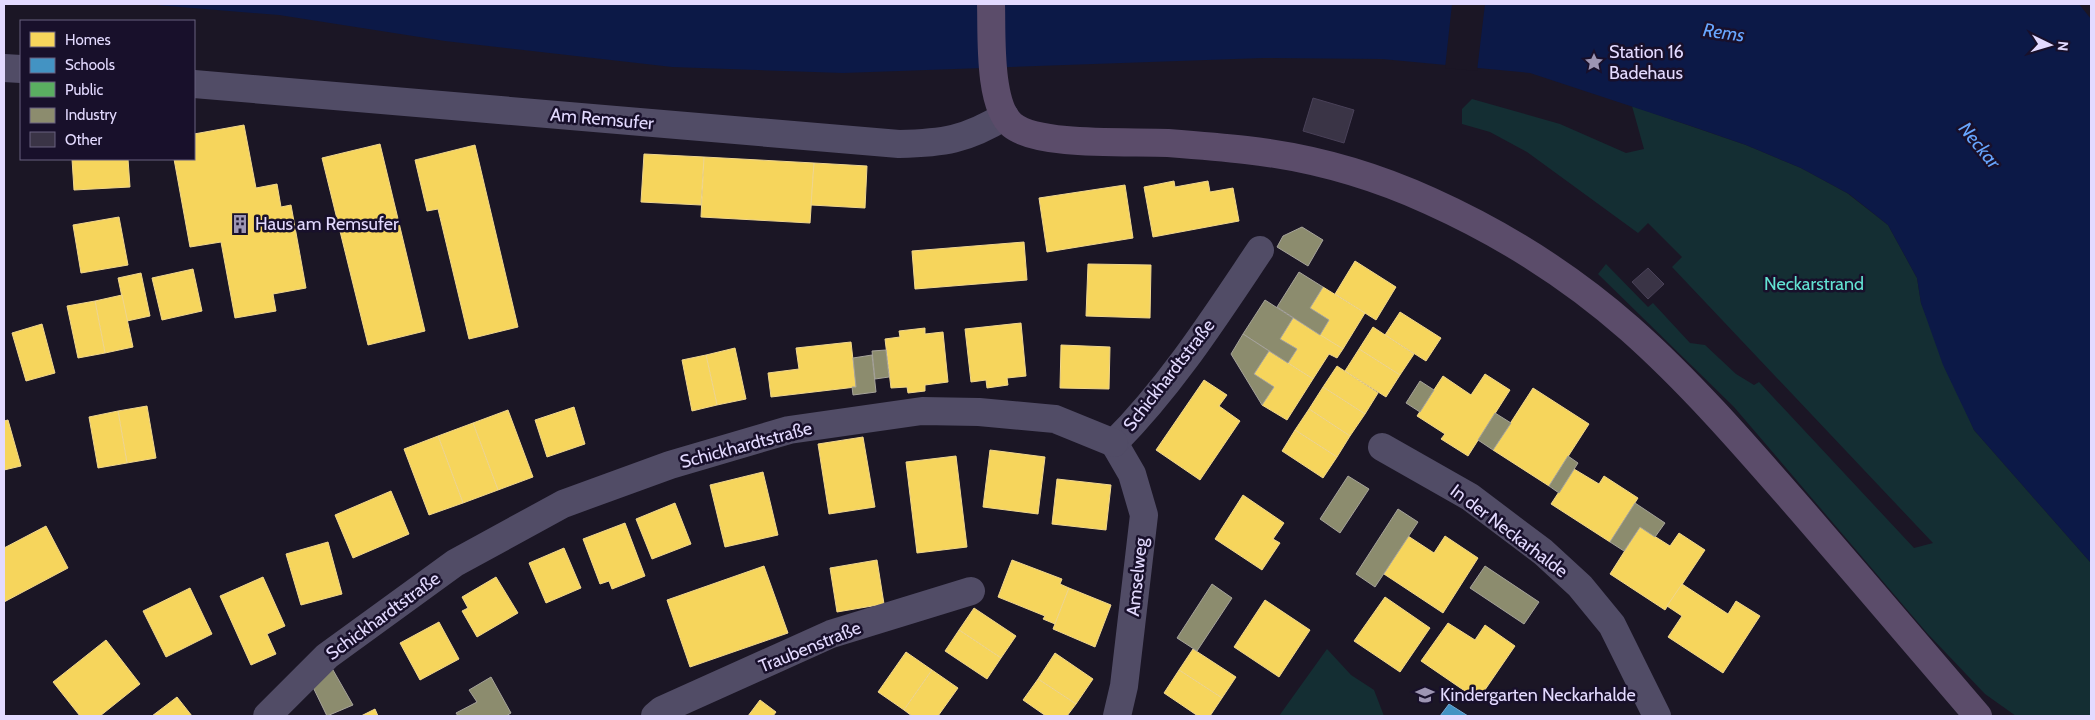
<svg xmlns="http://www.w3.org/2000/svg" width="2095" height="720" viewBox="0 0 2095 720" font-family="Cabin,sans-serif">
<rect width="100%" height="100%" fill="#1b1625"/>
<g fill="#142e33">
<polygon points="1472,99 1560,124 1626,153 1644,149 1632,106 1746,145 1801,168 1847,193 1888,225 1917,278 1921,303 1974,430 2091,563 2091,716 2016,716 1985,694 1927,633 1734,407 1598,274 1606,264 1648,307 1653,303 1690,343 1705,345 1736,374 1754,385 1759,382 1914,548 1933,543 1672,267 1682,257 1648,223 1638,233 1527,152 1490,132 1462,124 1462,109"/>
<polygon points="1327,649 1351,675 1374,690 1384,716 1279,716"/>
</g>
<polygon fill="#0c1947" points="144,4 2079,4 2091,19 2091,563 1974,430 1943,365 1921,303 1917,278 1888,225 1849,194 1801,168 1746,145 1691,126 1530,73 1382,59 1263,58 843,73 672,67 445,41 279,15"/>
<polygon fill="#1b1625" points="1452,4 1485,4 1477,71 1445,68"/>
<g fill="#f6d55c" stroke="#f0d68d">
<polygon points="244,125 256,188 277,184 281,207 291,205 306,288 273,294 276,311 235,318 221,242 190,247 174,159 194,159 194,134"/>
<polygon points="380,144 425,331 368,345 322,158"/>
<polygon points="475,145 518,327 469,339 438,209 427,211 415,160"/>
<polygon points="644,154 704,157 701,205 641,202"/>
<polygon points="704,157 814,163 810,223 701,217"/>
<polygon points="72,159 128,159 130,187 74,190"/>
<polygon points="814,163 867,166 865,208 811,205"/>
<polygon points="1174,181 1175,187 1208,181 1210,192 1233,188 1239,221 1153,237 1144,187"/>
<polygon points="1125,185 1133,238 1047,252 1039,198"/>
<polygon points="119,217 128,265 81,273 73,225"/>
<polygon points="1024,242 1027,280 915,289 912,251"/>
<polygon points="1355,261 1396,287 1376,320 1335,294"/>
<polygon points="1088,264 1151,265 1150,318 1086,316"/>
<polygon points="193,269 202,311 162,320 152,278"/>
<polygon points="141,273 150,316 127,321 118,278"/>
<polygon points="1323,287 1365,313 1343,349 1320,335 1329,320 1310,308"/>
<polygon points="122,295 133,347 105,353 95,301"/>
<polygon points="95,301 105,353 78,358 67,306"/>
<polygon points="1400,312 1441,338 1426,361 1385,335"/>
<polygon points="1293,318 1343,349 1337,358 1329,354 1313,379 1288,363 1297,349 1280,339"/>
<polygon points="1021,323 1026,376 1007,378 1008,385 987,388 986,380 971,382 965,329"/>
<polygon points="42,324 55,373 26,381 12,333"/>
<polygon points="1373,327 1414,354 1400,375 1359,349"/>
<polygon points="925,328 925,334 943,332 948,382 925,385 925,391 908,393 907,387 891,388 885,339 900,337 899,331"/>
<polygon points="851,342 856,387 771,397 768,373 799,369 796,348"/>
<polygon points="1061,345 1110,347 1109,389 1060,388"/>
<polygon points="735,348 746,399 717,405 706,355"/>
<polygon points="1359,349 1400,375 1386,397 1345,371"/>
<polygon points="1269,351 1313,379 1287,420 1262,405 1274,387 1254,374"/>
<polygon points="706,355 717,405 692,411 682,360"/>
<polygon points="1337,366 1378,393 1365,414 1323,387"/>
<polygon points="1485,374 1510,390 1468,456 1441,439 1445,434 1417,416 1443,376 1471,395"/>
<polygon points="1204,380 1227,395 1219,406 1240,421 1200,480 1156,450"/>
<polygon points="1323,387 1365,414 1350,436 1309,409"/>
<polygon points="1533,388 1589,424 1549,486 1493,450"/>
<polygon points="147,406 156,458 127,463 118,411"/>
<polygon points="574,407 585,444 547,457 535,420"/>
<polygon points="1309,409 1350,436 1337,457 1295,430"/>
<polygon points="508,410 533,477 498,490 473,423"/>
<polygon points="118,411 127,463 98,468 89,417"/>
<polygon points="8,420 21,466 4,470 4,421"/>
<polygon points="473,423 498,490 463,503 438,436"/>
<polygon points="1295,430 1337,457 1323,478 1282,451"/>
<polygon points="438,436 463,503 429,515 404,449"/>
<polygon points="863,437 875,507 829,514 818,444"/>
<polygon points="990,450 1045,457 1038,514 983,507"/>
<polygon points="956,456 967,547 917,553 906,462"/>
<polygon points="1574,469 1599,484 1604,476 1638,498 1610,542 1551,504"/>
<polygon points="763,472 778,535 725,547 710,485"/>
<polygon points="1057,479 1111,485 1106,530 1052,524"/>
<polygon points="391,491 409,534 353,558 335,515"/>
<polygon points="1243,495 1284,523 1273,539 1280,543 1262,570 1215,539"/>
<polygon points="675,503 691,544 652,559 636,519"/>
<polygon points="625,523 645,576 612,589 609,581 600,584 583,539"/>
<polygon points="46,526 68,568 4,602 4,548"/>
<polygon points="1640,527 1670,546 1679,533 1705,550 1665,610 1610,574"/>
<polygon points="1408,536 1434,553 1445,536 1478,558 1443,613 1384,574"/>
<polygon points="328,542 342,594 301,605 286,554"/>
<polygon points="564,548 581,588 546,603 529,563"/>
<polygon points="877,560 884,604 837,612 830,568"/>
<polygon points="1012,560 1062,579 1060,584 1069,588 1055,624 1043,619 1045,616 998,597"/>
<polygon points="764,566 788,633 690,667 667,600"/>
<polygon points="263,577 285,626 267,634 276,654 251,665 220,596"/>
<polygon points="496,577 518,613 477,637 462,611 468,608 462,597"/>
<polygon points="1682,584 1728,614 1736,601 1760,616 1723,673 1668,637 1682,616 1667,606"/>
<polygon points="190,588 212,634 166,657 143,611"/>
<polygon points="1069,588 1111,605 1095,647 1053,629"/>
<polygon points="1385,597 1430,628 1400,672 1354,641"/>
<polygon points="1265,600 1310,630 1279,677 1234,647"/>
<polygon points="974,608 1016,636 1001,658 959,630"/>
<polygon points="439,622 459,659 420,680 400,643"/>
<polygon points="1448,623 1475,640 1485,625 1515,646 1478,700 1421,661"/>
<polygon points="959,630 1001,658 987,679 945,651"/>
<polygon points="106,640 140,684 100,716 80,716 53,682"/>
<polygon points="1193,649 1236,677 1222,698 1179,670"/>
<polygon points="906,652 932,670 904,710 878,692"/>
<polygon points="1055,653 1093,679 1076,704 1038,679"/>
<polygon points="932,670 958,688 938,716 912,716 904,710"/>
<polygon points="1179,670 1222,698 1210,716 1198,716 1164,693"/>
<polygon points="1038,679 1076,704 1067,716 1046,716 1023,700"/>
<polygon points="177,697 192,716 152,716"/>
<polygon points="760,700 776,712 773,716 748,716"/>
<polygon points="375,709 378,716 361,716"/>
</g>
<polygon fill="#4393c3" stroke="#73a8d5" points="1449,704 1468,716 1440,716"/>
<polygon fill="#5aae61" stroke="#83bb90" points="1645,273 1658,287 1648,297 1634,282"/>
<g fill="#8c8c6e" stroke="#a6a39a">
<polygon points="1302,227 1323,240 1308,266 1277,247 1283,236"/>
<polygon points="1299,272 1323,287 1310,308 1329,320 1320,335 1277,307"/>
<polygon points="1265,300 1293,318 1280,339 1297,349 1288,363 1243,334"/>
<polygon points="1243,334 1269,351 1254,374 1274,387 1262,405 1231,354"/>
<polygon points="886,350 889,377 875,379 872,351"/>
<polygon points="872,355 876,392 853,395 852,387 856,387 853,358"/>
<polygon points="1420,381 1434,390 1420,412 1406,403"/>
<polygon points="1495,413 1511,423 1493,450 1478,440"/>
<polygon points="1568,456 1578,463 1559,493 1549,486"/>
<polygon points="1348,476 1369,489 1340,533 1320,519"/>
<polygon points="1635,503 1665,523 1655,537 1640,527 1624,551 1610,542"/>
<polygon points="1398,509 1418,522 1375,587 1356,574"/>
<polygon points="1485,566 1539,602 1524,624 1470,588"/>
<polygon points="1212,584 1232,598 1197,651 1177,638"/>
<polygon points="329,663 353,705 327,716 310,681"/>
<polygon points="491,677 511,713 506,716 458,716 456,713 477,702 469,690"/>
</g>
<g fill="#3a3446" stroke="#494158">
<polygon points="1313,98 1354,110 1344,143 1303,131"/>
<polygon points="1648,268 1664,284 1648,299 1632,282"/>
</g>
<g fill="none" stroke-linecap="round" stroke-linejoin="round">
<g stroke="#514c66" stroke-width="28">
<polyline points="4,68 21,69"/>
<path d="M194,84l705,60c44,-1 67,-4 106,-28"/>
<polyline points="1114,443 1132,474 1144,515 1124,686 1117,716"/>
<path d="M1114,443c57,-57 101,-126 146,-193"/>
<polyline points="1382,447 1470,497 1543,552 1580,586 1612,625 1657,716"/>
<polyline points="267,716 327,656 455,563 563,504 670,465 789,430 922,411 979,412 1055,419 1114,443"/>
<polyline points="655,716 662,710 831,634 971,591"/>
</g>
<path stroke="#5b4c6a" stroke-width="28" d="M991,4c1,29 -3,101 21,121 27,22 119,16 156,18 26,2 52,4 78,7 63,7 127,25 184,51 71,32 141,76 200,128 62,55 117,119 172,182 59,68 117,136 176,205"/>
</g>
<defs>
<g id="sight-bare" transform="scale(1.5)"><path d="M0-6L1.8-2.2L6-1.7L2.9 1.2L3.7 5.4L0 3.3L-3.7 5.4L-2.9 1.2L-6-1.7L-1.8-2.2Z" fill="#9d95b3" stroke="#18102b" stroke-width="2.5" paint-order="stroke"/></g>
<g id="building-bare" transform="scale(1.5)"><path d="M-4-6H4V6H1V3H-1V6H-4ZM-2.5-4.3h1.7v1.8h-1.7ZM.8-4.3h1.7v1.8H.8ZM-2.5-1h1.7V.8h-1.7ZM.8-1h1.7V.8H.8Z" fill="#9d95b3" stroke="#18102b" stroke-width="2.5" paint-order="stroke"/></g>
<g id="school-bare" transform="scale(1.5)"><path d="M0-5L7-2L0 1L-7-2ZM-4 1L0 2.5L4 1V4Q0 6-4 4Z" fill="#9d95b3" stroke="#18102b" stroke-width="2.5" paint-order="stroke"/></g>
</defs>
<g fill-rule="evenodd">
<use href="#sight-bare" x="1594" y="62"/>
<use href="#building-bare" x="240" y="224"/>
<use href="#school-bare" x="1425" y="695"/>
</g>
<g text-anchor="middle" stroke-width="5" stroke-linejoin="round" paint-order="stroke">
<g font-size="18" fill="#e3daff" stroke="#18102b" text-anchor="start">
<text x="1609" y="58">Station 16<tspan x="1609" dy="21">Badehaus</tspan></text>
<text x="255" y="230">Haus am Remsufer</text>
<text x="1440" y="701">Kindergarten Neckarhalde</text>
</g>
<g font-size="18" fill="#e3daff" stroke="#18102b">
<text transform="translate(602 119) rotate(5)" y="6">Am Remsufer</text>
<text transform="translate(1169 375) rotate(-52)" y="6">Schickhardtstraße</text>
<text transform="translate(746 445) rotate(-15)" y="6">Schickhardtstraße</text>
<text transform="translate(1509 531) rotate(37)" y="6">In der Neckarhalde</text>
<text transform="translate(1137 577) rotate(-84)" y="6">Amselweg</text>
<text transform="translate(383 616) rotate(-36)" y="6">Schickhardtstraße</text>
<text transform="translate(810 647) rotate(-22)" y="6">Traubenstraße</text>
</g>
<g font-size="18" fill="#63e3d3" stroke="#18102b">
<text x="1814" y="290">Neckarstrand</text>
</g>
<g font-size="19" font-style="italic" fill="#68a6ff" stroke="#18102b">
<text transform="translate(1724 32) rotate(8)" y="7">Rems</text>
<text transform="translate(1980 145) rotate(51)" y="7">Neckar</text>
</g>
</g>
<rect width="2095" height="720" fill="none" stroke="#e3daff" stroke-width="10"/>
<rect x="20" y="20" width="175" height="140" fill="#18102b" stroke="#696180"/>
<rect x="30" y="32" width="25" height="15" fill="#f6d55c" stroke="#696180"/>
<text x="65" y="45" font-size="15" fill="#e3daff">Homes</text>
<rect x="30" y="58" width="25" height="15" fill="#4393c3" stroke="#696180"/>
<text x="65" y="70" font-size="15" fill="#e3daff">Schools</text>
<rect x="30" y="82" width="25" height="15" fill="#5aae61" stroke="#696180"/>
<text x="65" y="95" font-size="15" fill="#e3daff">Public</text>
<rect x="30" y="108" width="25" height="15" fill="#8c8c6e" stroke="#696180"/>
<text x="65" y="120" font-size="15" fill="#e3daff">Industry</text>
<rect x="30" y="132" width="25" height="15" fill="#3a3446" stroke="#696180"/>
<text x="65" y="145" font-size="15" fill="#e3daff">Other</text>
<g transform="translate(2050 45) rotate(95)" stroke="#18102b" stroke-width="4" paint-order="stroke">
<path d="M0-4L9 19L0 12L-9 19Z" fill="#e3daff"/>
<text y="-8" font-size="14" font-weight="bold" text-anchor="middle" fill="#e3daff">N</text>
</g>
</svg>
